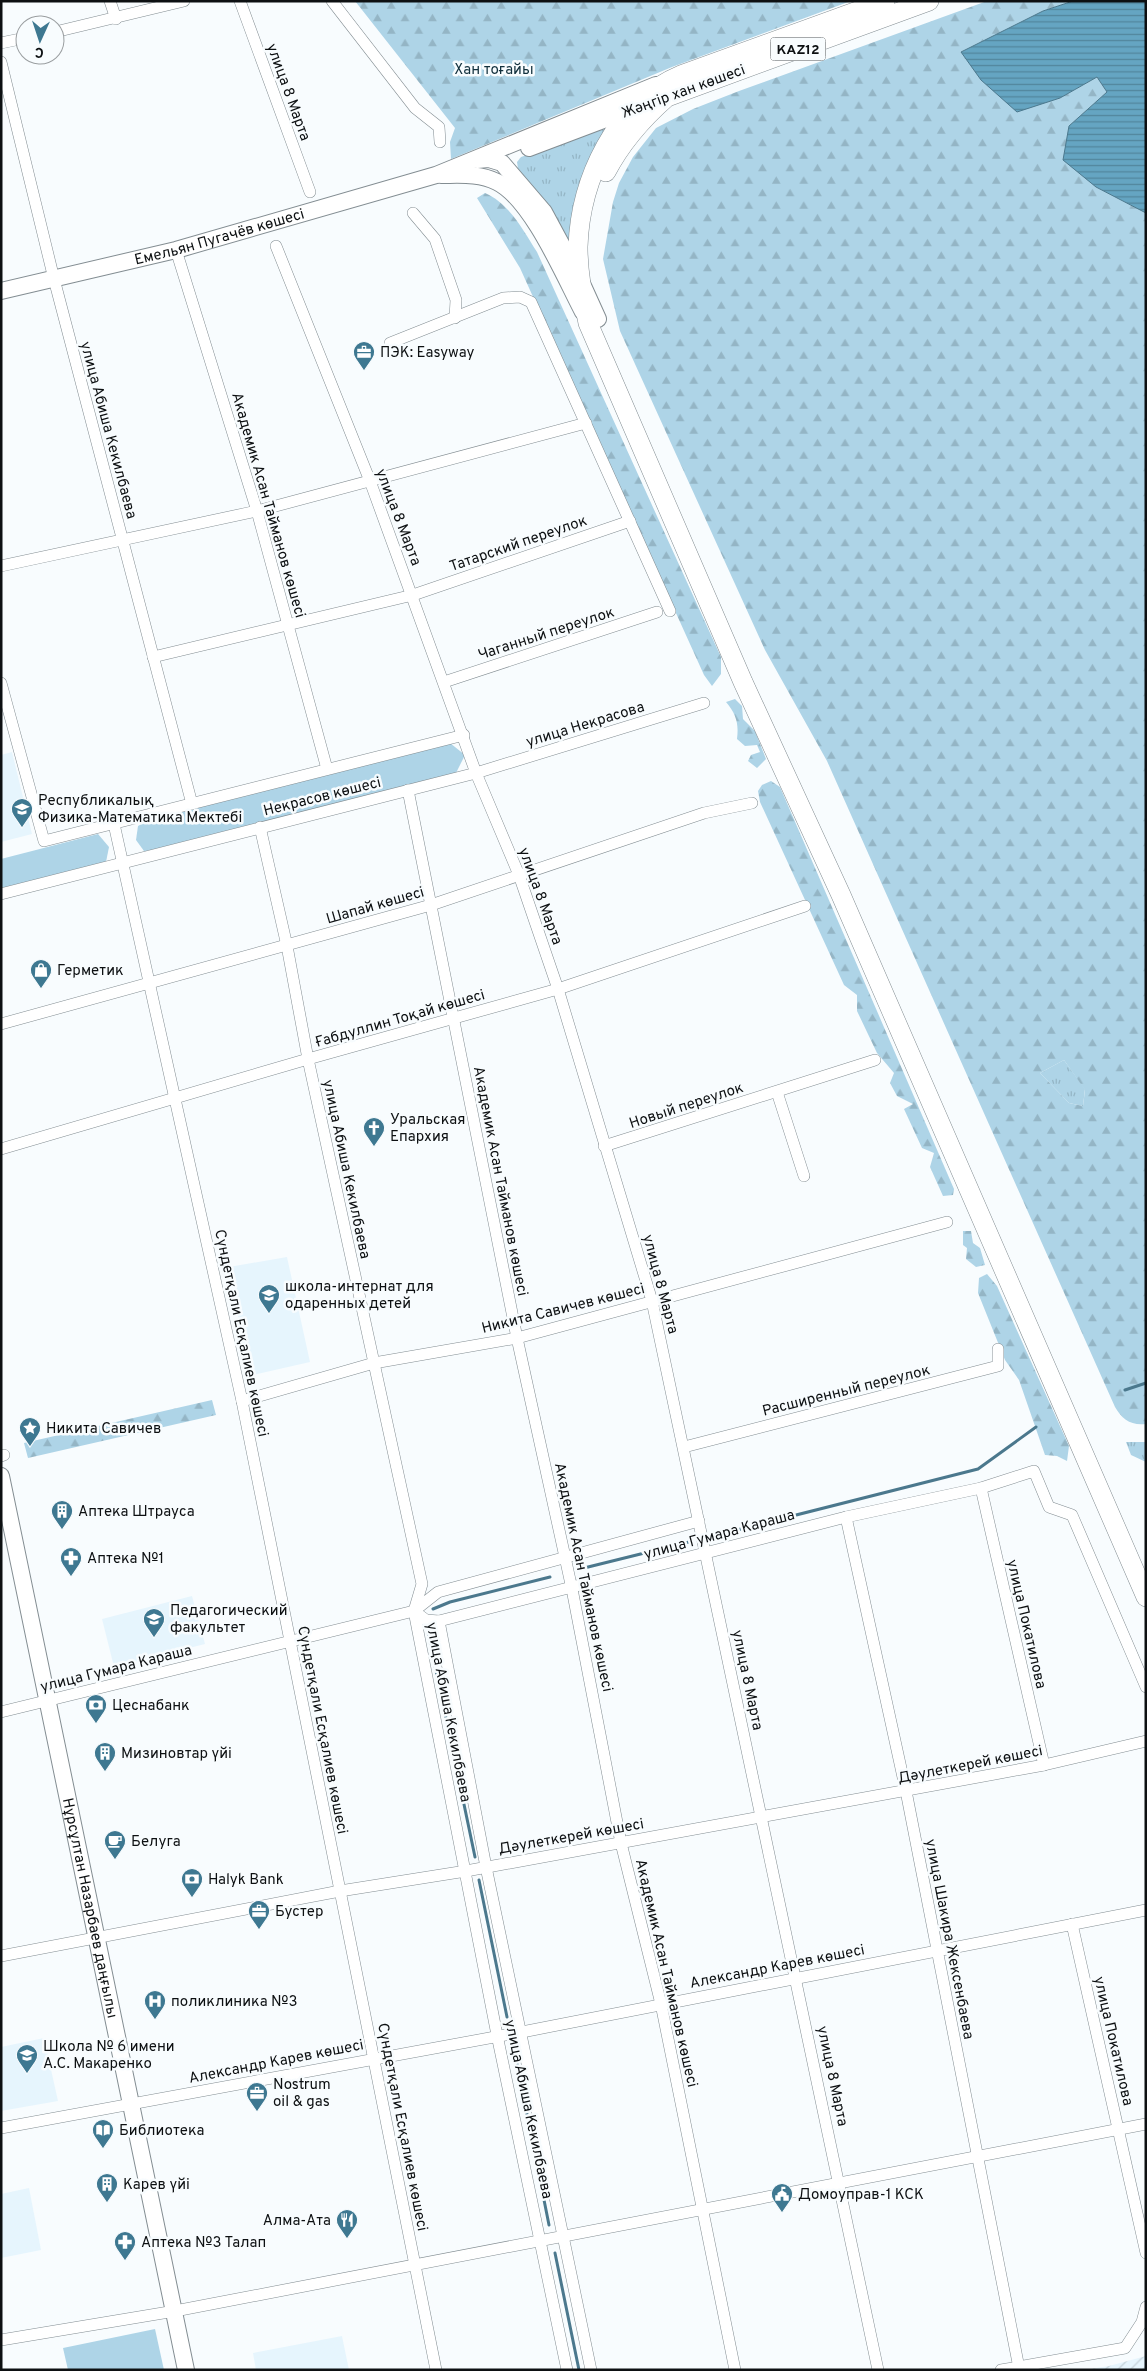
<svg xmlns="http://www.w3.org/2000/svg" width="1147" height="2371" viewBox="0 0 1147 2371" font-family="Overpass,sans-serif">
<defs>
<pattern id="industrial-furrows" width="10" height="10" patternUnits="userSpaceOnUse" patternTransform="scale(1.25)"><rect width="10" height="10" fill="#e6f5fd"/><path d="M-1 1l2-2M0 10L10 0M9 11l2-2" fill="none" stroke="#c4d1d8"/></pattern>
<pattern id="grass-tufts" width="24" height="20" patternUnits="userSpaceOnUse" patternTransform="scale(1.25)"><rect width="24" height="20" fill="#aed4e7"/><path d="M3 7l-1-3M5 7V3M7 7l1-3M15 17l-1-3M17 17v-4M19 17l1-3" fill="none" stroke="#94b5c5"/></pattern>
<pattern id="forest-firs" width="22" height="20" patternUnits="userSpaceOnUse" patternTransform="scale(1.25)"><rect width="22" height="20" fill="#aed4e7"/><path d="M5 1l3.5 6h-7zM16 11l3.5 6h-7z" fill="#94b5c5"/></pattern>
<pattern id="water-rules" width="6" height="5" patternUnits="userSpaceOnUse" patternTransform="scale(1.25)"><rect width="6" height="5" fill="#65a5c2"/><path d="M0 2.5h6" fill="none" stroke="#52859c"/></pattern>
</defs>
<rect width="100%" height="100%" fill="#f8fcfe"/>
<g fill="#e6f5fd">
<polygon points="12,752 32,834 1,842 1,755"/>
<polygon points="287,1257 310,1362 249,1376 229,1267"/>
<polygon points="192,1596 205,1644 114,1667 102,1619"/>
<polygon points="44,2038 58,2101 1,2111 1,2047"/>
<polygon points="29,2188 41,2250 1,2258 1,2194"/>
<polygon points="342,2336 349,2370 256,2370 253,2353"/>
</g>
<polygon fill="url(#industrial-furrows)" points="1146,2356 1146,2370 1084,2370 1109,2366"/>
<g fill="url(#grass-tufts)">
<polygon points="599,129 606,129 569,242 518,169 517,162 521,157"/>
<polygon points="1064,1060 1085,1089 1083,1106 1069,1103 1040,1073"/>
<polygon points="1126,1442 1146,1442 1146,1462 1131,1455"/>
</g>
<g fill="url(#forest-firs)" fill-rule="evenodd">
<polygon points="355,1 851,1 672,67 451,159 450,142 455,128"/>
<path d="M987,1h86l-30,10 -82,41 99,46 37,-21 10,15 -38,34 27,61 50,26v1211c-15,2 -24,-5 -31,-17l-288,-646 -62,-111 -145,-319 -17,-72 10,-57 6,-19 14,-26 23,-29 37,-19 46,-18zM1064,1060l21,30 -2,16 -14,-3 -29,-30z"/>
<path d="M485,193c25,11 38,37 52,59l184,405v17l-9,12 -8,-11 -184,-407 -43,-70z"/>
<path d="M735,699l7,7 1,13 12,12 11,28 -9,9 -9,-7 3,-6 9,-3 -3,-7 -12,1 -8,-7c2,-16 -1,-25 -11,-37z"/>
<polygon points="771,781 780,787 954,1189 953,1195 943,1196 930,1167 934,1153 922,1148 904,1109 913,1104 897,1096 890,1083 894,1073 877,1053 857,1011 857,995 844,985 760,802 758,791 762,785"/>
<polygon points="963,1231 971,1231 973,1243 980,1248 985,1265 976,1267 966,1259 967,1248 963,1245"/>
<polygon points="987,1274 997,1286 1069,1446 1067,1461 1057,1456 1045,1455 1019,1380 1005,1360 978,1293 979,1278"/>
<polygon points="212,1400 216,1415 28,1458 24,1443"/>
</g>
<g fill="#aed4e7">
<polygon points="450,743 465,755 456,773 156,850 144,851 136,840 138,826 149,820"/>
<polygon points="98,834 109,847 106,862 1,890 1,859"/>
<polygon points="155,2329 164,2370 68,2370 63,2348"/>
</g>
<polygon fill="url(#water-rules)" stroke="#4b788d" points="1073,1 1146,1 1146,213 1096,187 1063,160 1069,126 1107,92 1097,77 1060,98 1017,112 981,80 961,52 1043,11"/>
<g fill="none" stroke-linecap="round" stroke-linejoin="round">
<g stroke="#4b788d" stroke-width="3">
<polyline points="1125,1390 1146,1383"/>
<polyline points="717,1535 978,1469 1036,1427"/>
<polyline points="580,1569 689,1542"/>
<polyline points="433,1609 450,1602 550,1577"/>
<polyline points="428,1632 475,1857"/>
<polyline points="479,1880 507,2017"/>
<polyline points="514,2049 549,2225"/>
<polyline points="555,2253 579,2370"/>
</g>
<g stroke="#838d92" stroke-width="12">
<g id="street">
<polyline points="110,1 116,19"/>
<polyline points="240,1 310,192"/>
<polyline points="332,1 415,108 439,127 440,142"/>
<polyline points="55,32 184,1"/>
<polyline points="1,43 25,38"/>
<polyline points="1,62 54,279 192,804"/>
<polyline points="413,213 435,239 456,300 455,318"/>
<polyline points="276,246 370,481 476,773 519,875 558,989 652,1301 878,2370"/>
<polyline points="176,250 257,511 327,769"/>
<polyline points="390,343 503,298 520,297 531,302 670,611"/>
<polyline points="1,566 257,511 586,423"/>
<polyline points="153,657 413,595 630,521"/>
<polyline points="444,682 657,612"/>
<polyline points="1,683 44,841 464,735"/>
<polyline points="408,790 517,1338 572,1589 621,1843 661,2004 735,2370"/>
<polyline points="114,824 242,1401 436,2370"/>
<polyline points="260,827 287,946 308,1059 422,1584 414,1611 497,2035 567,2370"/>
<polyline points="1,894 476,773 704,703"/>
<polyline points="1,1024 431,905 704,813 752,803"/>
<polyline points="777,1092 804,1176"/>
<polyline points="604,1146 875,1060"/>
<polyline points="1,1149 308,1059 558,989 805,906"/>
<polyline points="242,1401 374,1363 517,1338 947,1222"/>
<polyline points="684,1447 998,1366 998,1349"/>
<polyline points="1,1456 4,1455"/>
<polyline points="981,1488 1044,1765"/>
<polyline points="846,1517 906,1791 1019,2368"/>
<polyline points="414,1611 426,1620 439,1621 846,1517 981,1488 1034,1471 1049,1507 1072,1515 1146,1687"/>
<polyline points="439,1621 486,1867 591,2370"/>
<polyline points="1,1712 414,1611 438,1592 699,1521"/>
<polyline points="1072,1924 1146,2253"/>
<polyline points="1,1956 340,1891 466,1871 1044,1765 1146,1741"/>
<polyline points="1,2128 522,2032 1146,1910"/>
<polyline points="1,2340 175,2311 1146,2124"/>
<polyline points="1001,2370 1125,2348 1142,2322 1146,2307"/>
</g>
</g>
<g stroke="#838d92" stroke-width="18">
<g id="secondary">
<polyline points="529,148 635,108"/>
<polyline points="477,160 489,159 502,163 544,212 579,277 598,319"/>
<path d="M441,175c19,0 38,-2 56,7 35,17 68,96 86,130"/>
<path id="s1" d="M1,291l175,-41 260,-75 220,-90"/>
<path id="s2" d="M1,1476l185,894"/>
</g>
</g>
<g stroke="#838d92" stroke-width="20">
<g id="primary">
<path d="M885,1l-204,74c-65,27 -101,105 -103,172 0,26 5,51 10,76l155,359 98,213 305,702"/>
<path d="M606,172c15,-29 37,-54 61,-75l262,-96"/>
</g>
</g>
<use href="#street" stroke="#fff" stroke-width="11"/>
<use href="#secondary" stroke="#fff" stroke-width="16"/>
<use href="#primary" stroke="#fff" stroke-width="19"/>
</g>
<defs>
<g id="office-pin" transform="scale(1.125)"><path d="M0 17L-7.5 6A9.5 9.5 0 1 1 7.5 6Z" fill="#3e7891" stroke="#f8fcfe"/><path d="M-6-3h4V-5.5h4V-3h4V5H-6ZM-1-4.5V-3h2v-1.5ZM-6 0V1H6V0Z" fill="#fff"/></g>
<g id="school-pin" transform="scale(1.125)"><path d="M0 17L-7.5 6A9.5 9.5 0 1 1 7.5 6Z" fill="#3e7891" stroke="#f8fcfe"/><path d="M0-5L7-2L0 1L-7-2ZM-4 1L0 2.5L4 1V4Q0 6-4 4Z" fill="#fff"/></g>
<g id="shop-pin" transform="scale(1.125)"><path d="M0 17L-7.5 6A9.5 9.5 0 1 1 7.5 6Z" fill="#3e7891" stroke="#f8fcfe"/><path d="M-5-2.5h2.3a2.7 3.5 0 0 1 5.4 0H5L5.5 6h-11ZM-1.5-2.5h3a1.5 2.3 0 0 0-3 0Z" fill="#fff"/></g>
<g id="church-pin" transform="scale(1.125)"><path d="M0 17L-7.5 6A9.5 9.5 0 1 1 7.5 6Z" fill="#3e7891" stroke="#f8fcfe"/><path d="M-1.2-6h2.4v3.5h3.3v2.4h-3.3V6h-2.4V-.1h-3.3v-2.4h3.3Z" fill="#fff"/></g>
<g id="sight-pin" transform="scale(1.125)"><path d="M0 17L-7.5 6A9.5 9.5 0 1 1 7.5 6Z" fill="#3e7891" stroke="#f8fcfe"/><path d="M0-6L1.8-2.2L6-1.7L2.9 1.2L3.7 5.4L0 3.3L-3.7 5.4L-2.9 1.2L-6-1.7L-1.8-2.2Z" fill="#fff"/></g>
<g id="building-pin" transform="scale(1.125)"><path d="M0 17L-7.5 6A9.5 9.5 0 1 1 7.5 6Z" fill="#3e7891" stroke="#f8fcfe"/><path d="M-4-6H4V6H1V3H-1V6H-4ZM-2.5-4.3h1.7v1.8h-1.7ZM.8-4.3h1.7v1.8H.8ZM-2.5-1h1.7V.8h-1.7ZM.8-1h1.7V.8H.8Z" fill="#fff"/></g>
<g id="pharmacy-pin" transform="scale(1.125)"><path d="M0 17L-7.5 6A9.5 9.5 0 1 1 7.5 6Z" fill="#3e7891" stroke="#f8fcfe"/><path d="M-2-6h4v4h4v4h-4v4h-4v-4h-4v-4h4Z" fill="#fff"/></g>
<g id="university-pin" transform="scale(1.125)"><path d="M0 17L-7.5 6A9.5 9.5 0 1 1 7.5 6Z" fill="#3e7891" stroke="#f8fcfe"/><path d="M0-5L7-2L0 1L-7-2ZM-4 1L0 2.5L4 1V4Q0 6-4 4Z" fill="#fff"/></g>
<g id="bank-pin" transform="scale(1.125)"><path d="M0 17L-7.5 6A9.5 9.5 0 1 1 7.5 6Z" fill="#3e7891" stroke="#f8fcfe"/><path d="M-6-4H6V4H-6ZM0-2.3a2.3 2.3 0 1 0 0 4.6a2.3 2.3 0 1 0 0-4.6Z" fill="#fff"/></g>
<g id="cafe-pin" transform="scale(1.125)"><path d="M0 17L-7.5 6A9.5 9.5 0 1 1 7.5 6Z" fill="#3e7891" stroke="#f8fcfe"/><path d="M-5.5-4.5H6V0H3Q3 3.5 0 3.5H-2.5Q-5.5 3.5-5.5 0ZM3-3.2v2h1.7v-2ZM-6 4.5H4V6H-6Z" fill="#fff"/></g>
<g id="hospital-pin" transform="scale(1.125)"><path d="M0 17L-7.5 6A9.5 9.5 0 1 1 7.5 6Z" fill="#3e7891" stroke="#f8fcfe"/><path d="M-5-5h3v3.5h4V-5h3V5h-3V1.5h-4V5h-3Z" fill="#fff"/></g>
<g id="library-pin" transform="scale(1.125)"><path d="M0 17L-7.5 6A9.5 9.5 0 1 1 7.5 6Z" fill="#3e7891" stroke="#f8fcfe"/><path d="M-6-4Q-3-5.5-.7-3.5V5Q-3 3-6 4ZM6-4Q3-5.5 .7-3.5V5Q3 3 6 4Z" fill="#fff"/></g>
<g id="civic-pin" transform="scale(1.125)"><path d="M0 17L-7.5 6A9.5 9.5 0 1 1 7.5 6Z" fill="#3e7891" stroke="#f8fcfe"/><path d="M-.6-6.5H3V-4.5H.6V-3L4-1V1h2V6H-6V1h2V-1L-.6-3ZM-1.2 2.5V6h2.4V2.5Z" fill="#fff"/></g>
<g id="restaurant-pin" transform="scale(1.125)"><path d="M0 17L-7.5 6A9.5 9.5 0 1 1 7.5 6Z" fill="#3e7891" stroke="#f8fcfe"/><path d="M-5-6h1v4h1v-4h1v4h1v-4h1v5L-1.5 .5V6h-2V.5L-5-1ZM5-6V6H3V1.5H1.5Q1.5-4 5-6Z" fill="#fff"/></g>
</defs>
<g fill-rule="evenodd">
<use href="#office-pin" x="364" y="352"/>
<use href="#school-pin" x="22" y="809"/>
<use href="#shop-pin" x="41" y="970"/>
<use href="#church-pin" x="374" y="1128"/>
<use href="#school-pin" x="269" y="1295"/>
<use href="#sight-pin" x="30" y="1428"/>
<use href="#building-pin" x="62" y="1511"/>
<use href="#pharmacy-pin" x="71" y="1558"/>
<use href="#university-pin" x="154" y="1619"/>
<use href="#bank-pin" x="96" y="1705"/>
<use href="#building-pin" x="105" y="1753"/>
<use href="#cafe-pin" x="115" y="1841"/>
<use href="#bank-pin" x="192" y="1879"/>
<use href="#office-pin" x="259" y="1911"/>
<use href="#hospital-pin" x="155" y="2001"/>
<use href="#school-pin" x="27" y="2055"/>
<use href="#office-pin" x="257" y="2093"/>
<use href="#library-pin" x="103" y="2130"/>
<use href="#building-pin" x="107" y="2184"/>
<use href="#civic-pin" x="782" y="2194"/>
<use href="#restaurant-pin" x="347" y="2220"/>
<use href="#pharmacy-pin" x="125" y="2242"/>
</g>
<g text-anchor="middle" stroke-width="5" stroke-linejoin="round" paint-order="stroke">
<rect fill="#f8fcfe" stroke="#545759" stroke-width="1" x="770.5" y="37.5" width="55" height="23" rx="4"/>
<g font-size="14" font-weight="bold" fill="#0d1012">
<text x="798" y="54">KAZ12</text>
</g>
<g font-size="15" fill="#11303d" stroke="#f8fcfe">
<text x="494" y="74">Хан тоғайы</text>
</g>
<g font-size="15" fill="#0d1012" stroke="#f8fcfe">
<text transform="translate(683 91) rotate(-20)" y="5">Жәңгір хан көшесі</text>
<text transform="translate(289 92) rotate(70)" y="5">улица 8 Марта</text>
<text dy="5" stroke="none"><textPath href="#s1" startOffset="225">Емельян Пугачёв көшесі</textPath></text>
<text transform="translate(109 430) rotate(75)" y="5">улица Абиша Кекилбаева</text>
<text transform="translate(269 505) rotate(74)" y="5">Академик Асан Тайманов көшесі</text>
<text transform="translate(399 517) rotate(69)" y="5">улица 8 Марта</text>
<text transform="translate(518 543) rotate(-19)" y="5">Татарский переулок</text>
<text transform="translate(546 633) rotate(-18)" y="5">Чаганный переулок</text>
<text transform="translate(585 724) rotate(-17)" y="5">улица Некрасова</text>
<text transform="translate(322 796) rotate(-14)" y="5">Некрасов көшесі</text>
<text transform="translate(541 896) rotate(70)" y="5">улица 8 Марта</text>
<text transform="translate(375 905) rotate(-16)" y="5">Шапай көшесі</text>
<text transform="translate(400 1018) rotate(-16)" y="5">Ғабдуллин Тоқай көшесі</text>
<text transform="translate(686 1105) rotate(-18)" y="5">Новый переулок</text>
<text transform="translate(347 1169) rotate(78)" y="5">улица Абиша Кекилбаева</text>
<text transform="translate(501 1181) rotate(79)" y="5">Академик Асан Тайманов көшесі</text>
<text transform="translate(661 1284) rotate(75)" y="5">улица 8 Марта</text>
<text transform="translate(563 1308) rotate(-14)" y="5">Никита Савичев көшесі</text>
<text transform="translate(242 1333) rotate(78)" y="5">Сүндетқали Есқалиев көшесі</text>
<text transform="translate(846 1390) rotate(-14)" y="5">Расширенный переулок</text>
<text transform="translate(719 1534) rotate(-15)" y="5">улица Гумара Караша</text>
<text transform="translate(584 1577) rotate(78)" y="5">Академик Асан Тайманов көшесі</text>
<text transform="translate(1027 1624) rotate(77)" y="5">улица Покатилова</text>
<text transform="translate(116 1668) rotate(-14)" y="5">улица Гумара Караша</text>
<text transform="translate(748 1680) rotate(78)" y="5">улица 8 Марта</text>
<text transform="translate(449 1712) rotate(79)" y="5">улица Абиша Кекилбаева</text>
<text transform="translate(323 1730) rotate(79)" y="5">Сүндетқали Есқалиев көшесі</text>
<text transform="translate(970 1764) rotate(-11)" y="5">Дәулеткерей көшесі</text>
<text transform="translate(571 1836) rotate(-10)" y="5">Дәулеткерей көшесі</text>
<text dy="5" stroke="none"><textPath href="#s2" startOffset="441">Нұрсұлтан Назарбаев даңғылы</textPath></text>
<text transform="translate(950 1939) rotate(79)" y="5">улица Шакира Жексенбаева</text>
<text transform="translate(777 1966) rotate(-11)" y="5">Александр Карев көшесі</text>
<text transform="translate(667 1973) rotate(77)" y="5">Академик Асан Тайманов көшесі</text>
<text transform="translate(1114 2041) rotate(77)" y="5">улица Покатилова</text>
<text transform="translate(276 2061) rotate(-11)" y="5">Александр Карев көшесі</text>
<text transform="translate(833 2076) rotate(78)" y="5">улица 8 Марта</text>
<text transform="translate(529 2109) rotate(78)" y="5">улица Абиша Кекилбаева</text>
<text transform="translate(403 2127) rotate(79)" y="5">Сүндетқали Есқалиев көшесі</text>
</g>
<g font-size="15" fill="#0d1012" stroke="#f8fcfe" text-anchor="start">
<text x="380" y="357">ПЭК: Easyway</text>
<text x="38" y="805">Республикалық<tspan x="38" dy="17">Физика-Математика Мектебі</tspan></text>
<text x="57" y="975">Герметик</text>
<text x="390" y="1124">Уральская<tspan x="390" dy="17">Епархия</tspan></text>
<text x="285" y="1291">школа-интернат для<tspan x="285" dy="17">одаренных детей</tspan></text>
<text x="46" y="1433">Никита Савичев</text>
<text x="78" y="1516">Аптека Штрауса</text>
<text x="87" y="1563">Аптека №1</text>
<text x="170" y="1615">Педагогический<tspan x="170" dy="17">факультет</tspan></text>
<text x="112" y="1710">Цеснабанк</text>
<text x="121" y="1758">Мизиновтар үйі</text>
<text x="131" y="1846">Белуга</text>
<text x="208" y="1884">Halyk Bank</text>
<text x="275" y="1916">Бустер</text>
<text x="171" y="2006">поликлиника №3</text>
<text x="43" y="2051">Школа № 6 имени<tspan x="43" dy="17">А.С. Макаренко</tspan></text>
<text x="273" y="2089">Nostrum<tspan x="273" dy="17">oil &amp; gas</tspan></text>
<text x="119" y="2135">Библиотека</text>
<text x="123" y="2189">Карев үйі</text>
<text x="798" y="2199">Домоуправ-1 КСК</text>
<text x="331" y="2225" text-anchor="end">Алма-Ата</text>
<text x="141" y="2247">Аптека №3 Талап</text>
</g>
</g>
<rect width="1147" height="2371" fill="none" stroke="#0d1012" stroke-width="5"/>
<g transform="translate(40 40) rotate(183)"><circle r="24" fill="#f8fcfe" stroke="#9a9ea0"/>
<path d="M0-4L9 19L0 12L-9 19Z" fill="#3e7891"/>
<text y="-8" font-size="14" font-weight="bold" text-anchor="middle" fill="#0d1012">С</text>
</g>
</svg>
